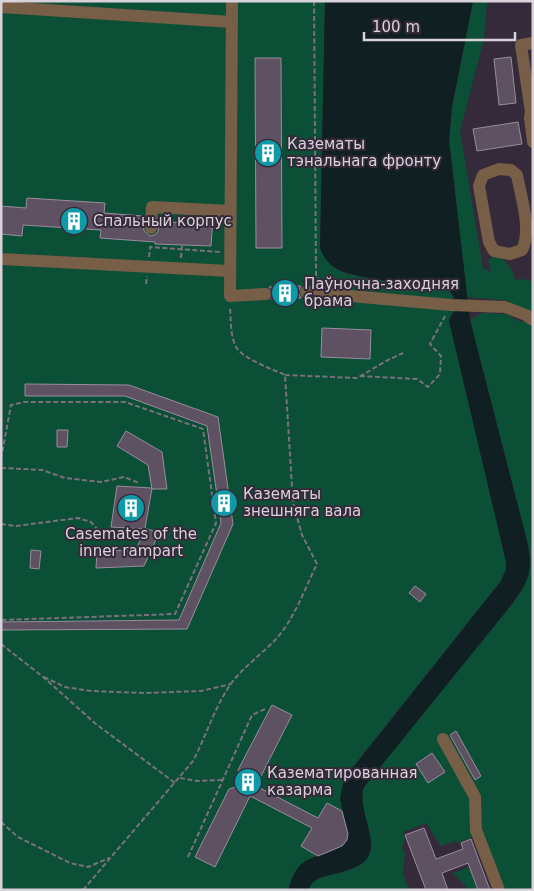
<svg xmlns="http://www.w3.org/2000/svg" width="534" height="891" viewBox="0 0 534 891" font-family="'DejaVu Sans',sans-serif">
<rect width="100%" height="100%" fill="#352a39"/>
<g fill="#0c4f37">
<path d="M1,1h324l-5,247 13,19 14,7 92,11c13,4 16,12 16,25l-5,6 55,240 1,13 -5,12 -157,197 -4,21 8,35 -3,9c-10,8 -23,9 -33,15 -12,7 -21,19 -24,32h-287z"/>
<path d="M473,1h14l-3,38 -24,92 23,137 8,5 -3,-13 9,-6c8,8 17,14 18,26l9,-1 9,3v29h-3l-20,-8v-2l-43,-4 -18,-157 3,-33z"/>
<path d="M482,313l24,1 13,7 9,1 5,3v565h-28l-33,-55 -1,3 -13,5 -3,-2 -14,5 -15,-23 -23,9 2,6 -3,10 3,6 -2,20 6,16h-101l4,-7 5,-4c14,-6 31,-6 44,-15 25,-16 -6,-54 3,-77l148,-183c16,-22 21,-31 16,-59l-58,-225z"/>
<polygon points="469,867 478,890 469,890 453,873"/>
</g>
<path fill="#0f1f22" d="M325,1h148l-21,106 -3,33 21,180 58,225c5,28 0,37 -16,59l-148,183c-9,23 22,61 -3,77 -13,9 -30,9 -44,15l-5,4 -4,7h-19c9,-42 32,-27 56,-47l3,-9 -8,-35 4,-20 157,-198 5,-12v-7l-57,-241c1,-5 4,-6 6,-11 4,-12 -6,-22 -16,-25 -26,-3 -85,-4 -105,-18 -7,-5 -11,-11 -14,-19z"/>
<g fill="#5e5262" stroke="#998c9e">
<polygon points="511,57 516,103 499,105 494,59"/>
<polygon points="255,58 281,58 282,248 256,248"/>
<polygon points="518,122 522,144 477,151 473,129"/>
<polygon points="27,198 105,203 104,213 143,216 144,231 150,236 154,235 158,232 159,221 195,224 195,217 213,218 211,246 155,244 155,242 100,238 101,230 23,225 22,236 1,234 1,206 26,208"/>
<polygon points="301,286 298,292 301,298 271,299 273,293 269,287"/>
<polygon points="322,328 371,330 370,359 321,357"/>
<polygon points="25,384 129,385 218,417 233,524 187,629 1,630 1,622 179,620 221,523 207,426 125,396 25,396"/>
<polygon points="57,430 68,430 67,447 57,447"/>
<polygon points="126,431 162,452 167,489 152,489 148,465 117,446"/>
<polygon points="117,486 152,488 145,528 159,533 144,566 96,568 97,551 136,550 145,529 111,527"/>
<polygon points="31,550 41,551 39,569 30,568"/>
<polygon points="415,586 426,594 420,602 409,593"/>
<polygon points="272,705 292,715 256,786 318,818 327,803 342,811 348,834 347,840 342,846 318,856 301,846 312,828 250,796 215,867 195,857 229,789 236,787 241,777 238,770"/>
<polygon points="456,731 481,776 475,780 450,735"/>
<polygon points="432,753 445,772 428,783 416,764"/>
<polygon points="424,828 436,859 463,849 461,843 471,839 490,890 478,890 468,863 442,873 448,890 426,890 405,835"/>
</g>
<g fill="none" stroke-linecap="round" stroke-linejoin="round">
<polyline stroke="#4e4351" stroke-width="12" stroke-dasharray="12 6" stroke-linecap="butt" points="265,294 306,292"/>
<g stroke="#7b717e" stroke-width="2" stroke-dasharray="5 2.5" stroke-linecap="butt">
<polyline points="314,1 316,275 321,282"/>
<polyline points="149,257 150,247 220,252"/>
<polyline points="181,258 182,245"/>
<polyline points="146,284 147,276"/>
<polyline points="285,375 357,378 388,360 403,353"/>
<polyline points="360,376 417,379 428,387 440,374 441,356 430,344 445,316"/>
<polyline points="1,459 11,405 24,402 125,402 203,429 216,523 175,614 1,620"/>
<polyline points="1,468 42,470 65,478 101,482 124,477 139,483"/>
<polyline points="1,524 16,526 78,518 91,522 105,538 132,539"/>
<polyline points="1,644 42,676 96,724 175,783"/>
<polyline points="44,677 65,687 91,691 144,693 201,691 231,684"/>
<polyline points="180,778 197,781 223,780"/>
<polyline points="1,822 18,837 70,863 88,867 109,858"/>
<polyline points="188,857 252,715 265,709"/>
<path d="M83,890l110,-129c13,-25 21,-52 37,-76 12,-17 32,-31 46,-46 19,-21 29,-51 41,-75l-15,-29 -9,-32 -8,-128c-13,-6 -42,-16 -49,-28 -6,-12 -5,-27 -6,-40"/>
</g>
<g stroke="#775e46" stroke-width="12">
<polyline points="232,1 230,296 265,294"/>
<polyline points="1,7 232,22"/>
<polyline points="530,118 531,112 521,45 533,43"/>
<polyline points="533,118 530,118 533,142"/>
<path d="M499,169l12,1 6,5c4,22 15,55 5,75l-12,4 -16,-3 -5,-9 -10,-56 4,-11z"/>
<polyline points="151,228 152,207 230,211"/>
<polyline points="1,259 229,271"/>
<polyline points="306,292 451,305 505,307 526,315 533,320"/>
<polyline points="443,739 475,797 476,830 499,890"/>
</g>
</g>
<defs>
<g id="building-disc" transform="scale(1.4375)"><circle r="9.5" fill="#0f9aa8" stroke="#352a39"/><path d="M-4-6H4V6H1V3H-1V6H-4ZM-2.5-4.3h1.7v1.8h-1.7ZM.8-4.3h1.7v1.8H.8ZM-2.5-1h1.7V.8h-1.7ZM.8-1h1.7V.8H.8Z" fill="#fff"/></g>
</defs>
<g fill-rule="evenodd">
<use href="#building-disc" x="268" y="153"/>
<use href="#building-disc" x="74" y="221"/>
<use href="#building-disc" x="285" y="293"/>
<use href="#building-disc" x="224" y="503"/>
<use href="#building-disc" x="131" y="508"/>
<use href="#building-disc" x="248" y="782"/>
</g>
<g text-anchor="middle" stroke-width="4" stroke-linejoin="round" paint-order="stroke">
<g font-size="15" fill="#d9d2db" stroke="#352a39" text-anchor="start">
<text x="287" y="149">Казематы<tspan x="287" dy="17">тэнальнага фронту</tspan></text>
<text x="93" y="226">Спальный корпус</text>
<text x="304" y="289">Паўночна-заходняя<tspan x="304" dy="17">брама</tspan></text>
<text x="243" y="499">Казематы<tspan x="243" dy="17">знешняга вала</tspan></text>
<text x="131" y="539" text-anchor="middle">Casemates of the<tspan x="131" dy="17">inner rampart</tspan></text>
<text x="267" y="778">Казематированная<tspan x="267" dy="17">казарма</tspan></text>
</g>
</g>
<rect width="534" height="891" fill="none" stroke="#d9d2db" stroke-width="5"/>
<path d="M364 32v8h151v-8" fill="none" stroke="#d9d2db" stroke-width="2.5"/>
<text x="372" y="32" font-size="15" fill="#d9d2db" stroke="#352a39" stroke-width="4" paint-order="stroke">100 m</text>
</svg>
